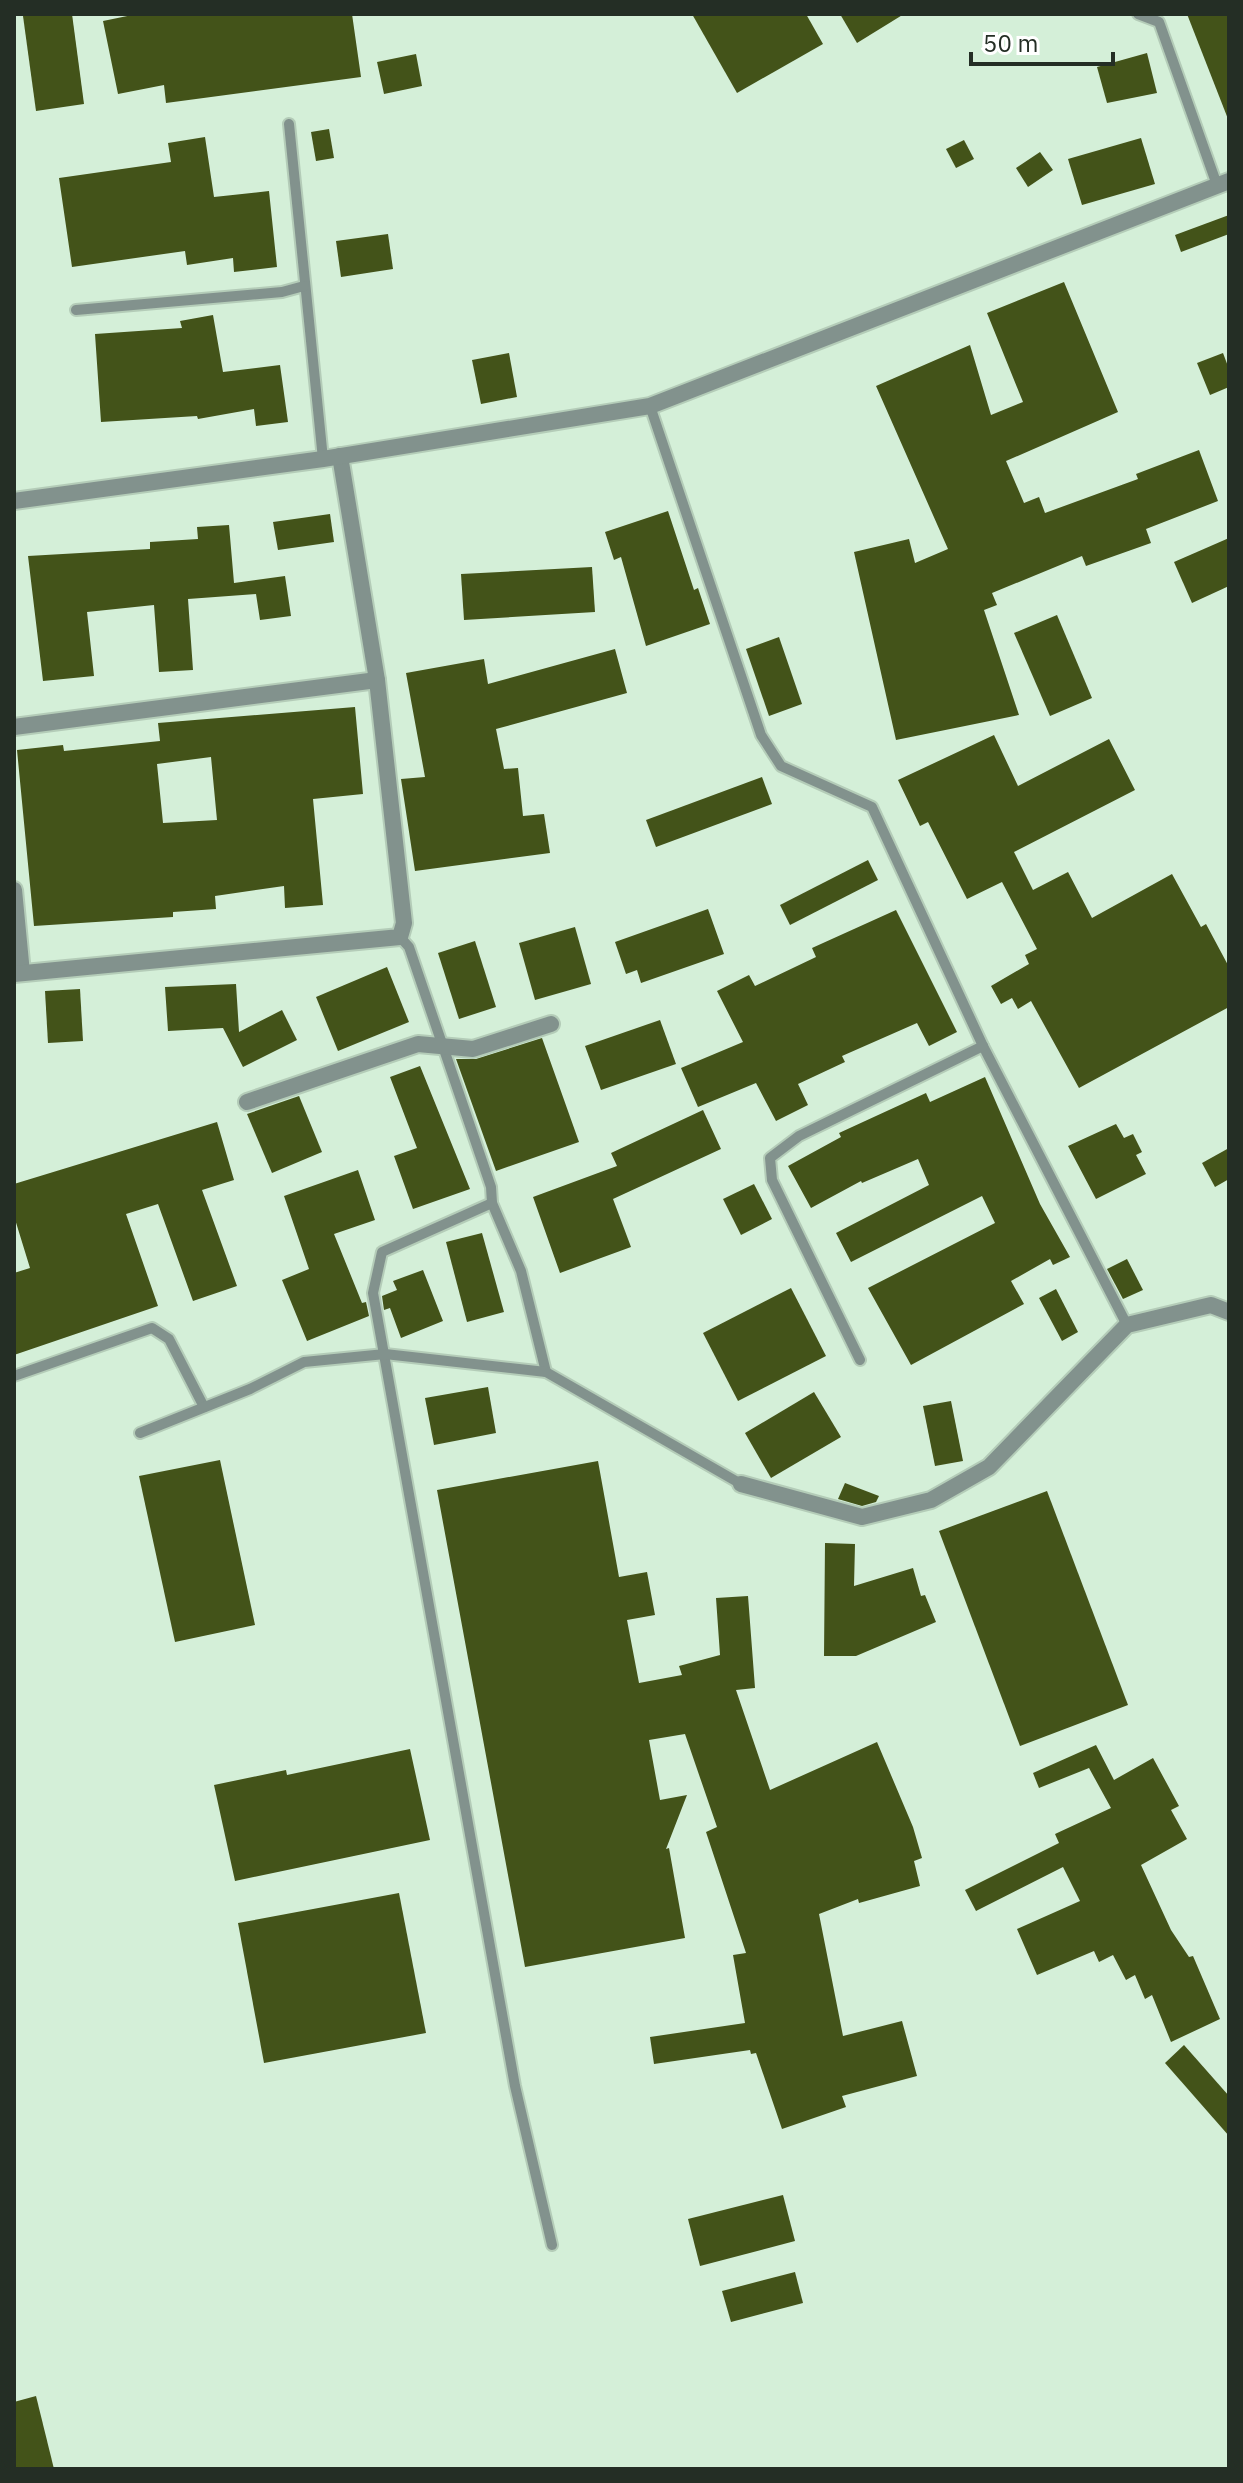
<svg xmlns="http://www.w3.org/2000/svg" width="1243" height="2483" viewBox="0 0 1243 2483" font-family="'IBM Plex Sans',sans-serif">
<rect width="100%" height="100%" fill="#d4efd8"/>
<g fill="#435319" fill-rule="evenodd">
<polygon points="39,14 72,14 84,104 36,111 23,16"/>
<polygon points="137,14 352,14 361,77 166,103 164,85 118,94 103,21"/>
<polygon points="692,14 806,14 823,44 737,93"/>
<polygon points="840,14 904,14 857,43"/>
<polygon points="1187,14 1229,14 1229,119 1228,119"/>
<polygon points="1147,53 1157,93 1107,103 1097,67"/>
<polygon points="416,54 422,86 384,94 377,62"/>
<polygon points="329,129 334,158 316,161 311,132"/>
<polygon points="205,137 214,197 269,191 277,267 234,272 233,258 187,265 185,251 72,267 59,178 171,162 168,143"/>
<polygon points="1141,138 1155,184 1082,205 1068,159"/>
<polygon points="964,140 974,159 956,168 946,149"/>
<polygon points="1040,152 1053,170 1028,187 1016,168"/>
<polygon points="1229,215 1229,234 1181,252 1175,235"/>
<polygon points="388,234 393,269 341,277 336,241"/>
<polygon points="1064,282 1118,412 1006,461 1024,503 1039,497 1045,513 1138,479 1136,474 1199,450 1218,501 1146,529 1151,543 1086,566 1082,556 992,593 997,605 984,610 1019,715 896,740 854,552 909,539 915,563 948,549 876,386 970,345 991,415 1023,402 987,313"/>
<polygon points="213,315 223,372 280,365 288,422 256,426 254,409 198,419 197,416 101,422 95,334 182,328 180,321"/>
<polygon points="509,353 517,397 481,404 472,360"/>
<polygon points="1223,353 1229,369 1229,387 1210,395 1197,363"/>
<polygon points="668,511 694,590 698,588 710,624 646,646 621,557 614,560 605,532"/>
<polygon points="330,514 334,542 278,550 273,522"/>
<polygon points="229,525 234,583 285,576 291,616 260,620 256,594 188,599 193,670 159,672 154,605 87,612 94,676 43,681 28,556 150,549 150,542 198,539 197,527"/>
<polygon points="1229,538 1229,586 1192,603 1174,562"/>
<polygon points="592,567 595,612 464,620 461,574"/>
<polygon points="1057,615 1092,698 1050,716 1014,633"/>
<polygon points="779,637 802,704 769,716 746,649"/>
<polygon points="615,649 627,693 496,729 504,769 518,768 523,816 544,814 550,853 415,871 401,779 425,777 406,673 484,659 488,684"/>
<path d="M355,707l8,87 -50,5 10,106 -38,3 -1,-22 -69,10 1,13 -43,3v5l-139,9 -17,-176 46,-5 1,6 96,-10 -2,-18zM211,757l6,63 -54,3 -6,-59z"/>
<polygon points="994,735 1018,786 1109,739 1135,790 1014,852 1033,890 1068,872 1092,918 1172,874 1201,927 1206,924 1229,967 1229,1007 1079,1088 1031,1001 1018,1009 1012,998 1001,1004 991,986 1029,964 1025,955 1037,949 1002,882 967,899 928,822 920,826 898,780"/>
<polygon points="762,777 772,804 656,847 646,820"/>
<polygon points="868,860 878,880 790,925 780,905"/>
<polygon points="708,909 724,954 641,983 637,970 626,974 615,942"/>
<polygon points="896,910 957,1032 929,1046 917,1023 842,1056 845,1062 798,1084 808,1105 776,1121 756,1083 698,1107 681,1068 743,1042 717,991 749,975 755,986 816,957 812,948"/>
<polygon points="575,927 591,984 535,1000 519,943"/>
<polygon points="475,941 496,1007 459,1019 438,953"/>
<polygon points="387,967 409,1022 338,1051 316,997"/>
<polygon points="236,984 239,1032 282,1010 297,1040 243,1067 223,1028 168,1031 165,987"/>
<polygon points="80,989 83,1041 48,1043 45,991"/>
<polygon points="660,1020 676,1064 601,1090 585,1046"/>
<polygon points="542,1038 579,1142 496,1171 456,1059 476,1059"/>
<polygon points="420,1066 470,1189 413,1209 394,1156 417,1148 390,1077"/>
<polygon points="985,1077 1040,1204 1070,1257 1053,1265 1050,1259 1011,1281 1024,1304 911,1365 868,1288 995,1223 982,1196 851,1262 836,1233 929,1185 918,1159 862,1183 861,1181 811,1208 788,1166 841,1137 839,1133 926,1093 930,1102"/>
<polygon points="299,1096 322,1152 272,1173 247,1114"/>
<polygon points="703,1110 721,1149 613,1199 631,1247 560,1273 533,1197 617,1166 611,1153"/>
<polygon points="217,1122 234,1180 202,1190 237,1286 193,1301 158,1204 126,1214 158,1306 14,1355 14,1273 30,1268 14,1216 14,1184"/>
<polygon points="1116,1124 1124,1138 1133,1134 1142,1152 1136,1155 1146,1174 1096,1199 1068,1146"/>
<polygon points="1229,1148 1229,1179 1215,1187 1202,1163"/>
<polygon points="358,1170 375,1220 334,1234 362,1303 366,1302 369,1316 307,1341 282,1280 309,1269 284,1196"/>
<polygon points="754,1184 772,1219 741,1235 723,1199"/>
<polygon points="482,1233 504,1312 467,1322 446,1242"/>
<polygon points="1127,1259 1143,1290 1123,1299 1107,1269"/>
<polygon points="423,1270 443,1321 401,1338 390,1308 384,1310 382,1296 397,1290 393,1281"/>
<polygon points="791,1288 826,1356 738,1401 703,1333"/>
<polygon points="1056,1289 1078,1332 1062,1341 1039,1298"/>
<polygon points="488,1387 496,1433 434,1445 425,1398"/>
<polygon points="814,1392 841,1437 771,1478 745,1433"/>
<polygon points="951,1401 963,1461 935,1466 923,1406"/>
<polygon points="220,1460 255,1625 175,1642 139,1476"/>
<polygon points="598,1461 619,1577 647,1572 655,1615 627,1620 639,1683 682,1675 679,1666 720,1655 716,1598 748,1596 755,1688 736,1690 770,1790 877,1742 913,1827 922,1858 914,1861 920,1886 859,1903 858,1899 819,1914 843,2036 902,2021 917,2076 842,2096 846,2107 782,2129 756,2053 751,2054 750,2050 654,2064 650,2037 745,2023 733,1955 746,1953 706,1832 717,1827 685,1734 649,1740 660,1800 687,1795 666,1849 669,1848 685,1938 525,1967 437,1490"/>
<polygon points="845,1483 879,1496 876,1502 862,1506 838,1499"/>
<polygon points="1047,1491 1128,1705 1020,1746 939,1531"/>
<polygon points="825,1543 855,1544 854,1586 913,1568 921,1596 925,1595 936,1622 856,1656 824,1656"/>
<polygon points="1096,1745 1114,1780 1153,1758 1179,1806 1171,1810 1187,1839 1141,1865 1171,1930 1189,1957 1193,1956 1220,2019 1171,2042 1152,1995 1145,1999 1135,1975 1126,1980 1113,1955 1099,1962 1094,1951 1037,1975 1017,1929 1080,1901 1063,1867 976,1911 965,1890 1059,1843 1055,1834 1111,1808 1089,1768 1039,1788 1033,1773"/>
<polygon points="410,1749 430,1840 235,1881 214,1785 286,1770 287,1775"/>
<polygon points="399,1893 426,2033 264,2063 238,1923"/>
<polygon points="1184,2045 1229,2096 1229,2136 1165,2063"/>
<polygon points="783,2195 795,2241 700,2266 688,2219"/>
<polygon points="795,2272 803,2303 731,2322 722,2291"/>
<polygon points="36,2396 54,2469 14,2469 14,2402"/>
</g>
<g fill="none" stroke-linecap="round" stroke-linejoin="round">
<g stroke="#b4ccb8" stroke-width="14">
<g id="service">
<polyline points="1138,14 1159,22 1217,185"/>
<polyline points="289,124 323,459"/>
<polyline points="76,310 282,292 304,286"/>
<polyline points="650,406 761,735 781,766 872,807 983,1046 1127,1325"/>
<polyline points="400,937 409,947 491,1187 492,1203 521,1271 546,1372"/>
<polyline points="492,1203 382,1252 373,1293 515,2086 552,2245"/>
<polyline points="860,1360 772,1180 770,1158 799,1136 983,1046"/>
<polyline points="14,1376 152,1328 169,1339 204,1407"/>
<polyline points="140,1433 250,1389 304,1362 385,1354 546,1372 741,1484"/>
</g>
</g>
<g stroke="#b4ccb8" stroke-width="20">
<g id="minor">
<polyline points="14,727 377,680"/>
<polyline points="14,890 22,973"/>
<polyline points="14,974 400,937 404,923 377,680 340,456"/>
<polyline points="247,1102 418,1044 473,1049 551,1024"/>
<polyline points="741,1484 862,1517 931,1500 989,1467 1127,1325 1211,1305 1229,1312"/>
</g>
</g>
<g stroke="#b4ccb8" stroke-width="20">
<polyline id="tertiary" points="14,501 323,459 650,406 1229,181"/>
</g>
<use href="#service" stroke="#82928d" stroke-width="10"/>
<use href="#minor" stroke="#82928d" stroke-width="16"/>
<use href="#tertiary" stroke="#82928d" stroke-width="16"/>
</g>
<rect width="1243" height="2483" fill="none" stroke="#242e25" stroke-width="32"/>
<path d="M971 52v12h142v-12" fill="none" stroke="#242e25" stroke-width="4"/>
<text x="983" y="52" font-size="24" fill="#242e25" stroke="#ffffff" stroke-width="6" paint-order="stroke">50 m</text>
</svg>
